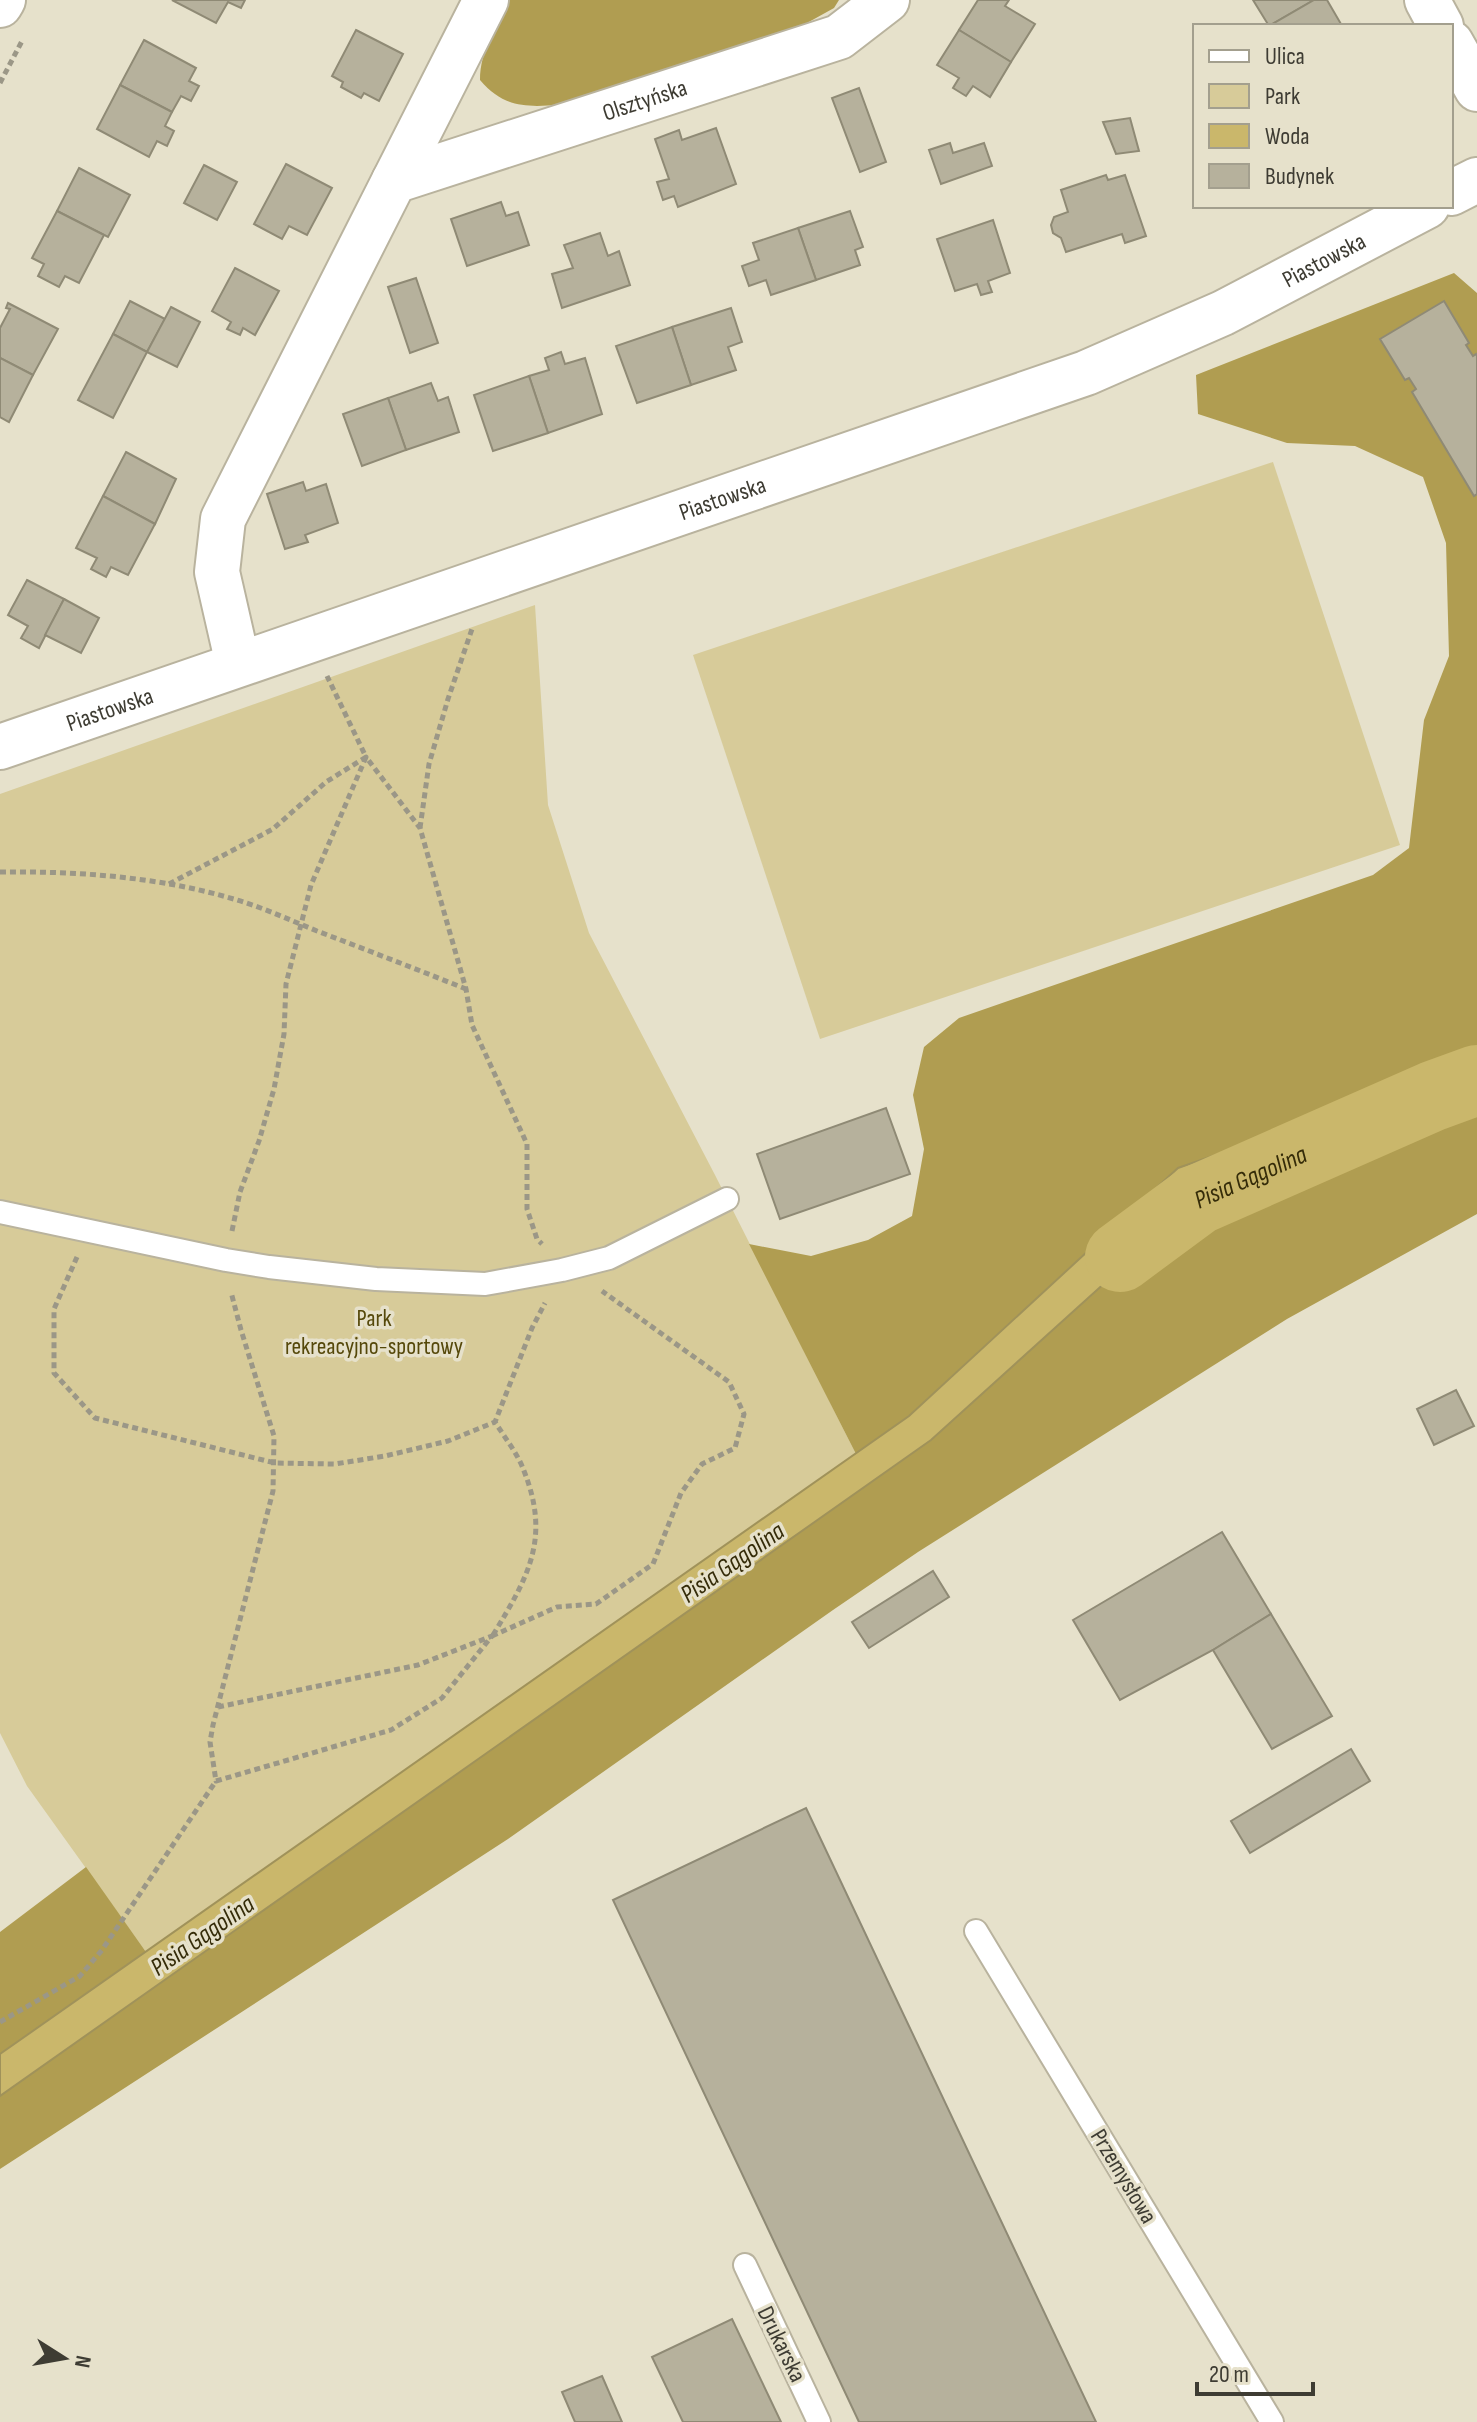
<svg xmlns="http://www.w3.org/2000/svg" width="1477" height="2422" viewBox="0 0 1477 2422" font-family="'Sofia Sans Condensed',sans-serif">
<rect width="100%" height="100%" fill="#e6e1cb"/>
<g fill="#d7cb99">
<polygon points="1273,462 1400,845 820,1039 693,655"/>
<polygon points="535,605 548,805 589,933 715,1175 856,1454 146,1952 27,1786 0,1733 0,794"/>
</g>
<g fill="#b09d51">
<path d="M510,0h329l-5,8 -27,15 -248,82c-34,2 -55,3 -79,-25 0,-30 17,-54 30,-80z"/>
<polygon points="1454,273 1477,293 1477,1214 1287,1319 918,1552 833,1610 508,1839 0,2169 0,1932 86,1867 146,1952 873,1481 856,1454 749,1244 811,1256 868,1240 912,1216 924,1149 913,1095 924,1047 959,1018 1373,875 1409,848 1424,720 1449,656 1446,543 1423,477 1355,446 1287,443 1198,414 1196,375"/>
</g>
<polygon fill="#cab76b" stroke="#a0925a" stroke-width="2" points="1477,1065 1477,1095 1201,1196 931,1440 0,2096 0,2054 909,1416 1178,1168"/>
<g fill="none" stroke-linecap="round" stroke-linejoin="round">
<path stroke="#cab76b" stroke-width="70" id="s1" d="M1120,1257l77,-57 236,-104 44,-16"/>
</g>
<g fill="#b6b19c" stroke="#8f8a75" stroke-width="2">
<polygon points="172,0 245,0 241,8 228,2 216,23"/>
<polygon points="978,0 1009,0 1005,6 1035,24 1011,62 959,30"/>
<polygon points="1253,0 1314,0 1269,26"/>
<polygon points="1314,0 1327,0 1341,24 1337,26 1269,26"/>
<polygon points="356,30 403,54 379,101 364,93 361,98 341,87 343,82 332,76"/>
<polygon points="959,30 1011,62 990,97 973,86 966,96 953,88 959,78 937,65"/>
<polygon points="144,40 196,68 189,81 199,86 191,101 181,96 172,112 120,85"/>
<polygon points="120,85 172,112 165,126 174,131 167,146 157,141 149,157 97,129"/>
<polygon points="859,88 886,162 860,172 832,98"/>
<polygon points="1130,118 1139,151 1116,154 1103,122"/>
<polygon points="716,128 736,184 678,207 674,196 663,200 657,182 669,179 655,139 679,130 682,140"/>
<polygon points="950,143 953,153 984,143 992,166 941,184 929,150"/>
<polygon points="286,164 332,188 307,235 289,226 282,239 254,224"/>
<polygon points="204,165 237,182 217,220 184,203"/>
<polygon points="79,168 130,195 108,237 57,211"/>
<polygon points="1106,175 1108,180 1125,175 1146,236 1125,243 1122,234 1066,252 1061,238 1053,233 1051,225 1054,217 1068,212 1061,190"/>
<polygon points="501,202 506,216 518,212 529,245 467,266 451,219"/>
<polygon points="57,211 104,235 79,283 65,276 59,287 38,276 44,264 32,258"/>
<polygon points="850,211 863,247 855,250 860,265 816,280 798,228"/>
<polygon points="993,220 1010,273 988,281 992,292 981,295 977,284 955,291 937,239"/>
<polygon points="798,228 816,280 771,295 766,280 749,286 742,266 759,260 753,243"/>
<polygon points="600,233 608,256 619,251 630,285 562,308 552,274 573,268 564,245"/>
<polygon points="235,268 279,291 255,335 243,328 240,335 227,329 231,322 212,311"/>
<polygon points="416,278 438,343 410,353 388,287"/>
<polygon points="130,301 165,319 147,352 113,334"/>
<polygon points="1444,301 1469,343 1466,345 1473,356 1476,354 1477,356 1477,494 1474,496 1412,392 1416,389 1409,378 1405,380 1380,339"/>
<polygon points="8,303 58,329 33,375 0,358 0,328 10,309 6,308"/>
<polygon points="171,307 200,322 177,367 147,352"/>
<polygon points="731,308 742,342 728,347 736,370 691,385 672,327"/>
<polygon points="672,327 691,385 637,403 616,346"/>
<polygon points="113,334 147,352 113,418 78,400"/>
<polygon points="561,352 565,364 585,358 602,414 548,433 529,376 549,370 545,358"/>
<polygon points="0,358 33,375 9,422 0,417"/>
<polygon points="529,376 548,433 493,451 474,395"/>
<polygon points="431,383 438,401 448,397 459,432 406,450 388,398"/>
<polygon points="388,398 406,450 362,466 343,414"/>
<polygon points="126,452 176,479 155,524 103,496"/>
<polygon points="303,482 306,491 326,484 338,523 305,535 308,542 285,549 267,494"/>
<polygon points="103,496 155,524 128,575 111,567 106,577 91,569 97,558 76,548"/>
<polygon points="27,580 64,599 39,648 21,638 28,626 8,615"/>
<polygon points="64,599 99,618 81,653 45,635"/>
<polygon points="886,1108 910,1174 780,1219 757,1154"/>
<polygon points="1456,1390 1474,1426 1434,1445 1417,1409"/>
<polygon points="1222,1532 1271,1614 1213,1650 1120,1700 1073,1620"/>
<polygon points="933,1571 949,1597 869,1648 852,1622"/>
<polygon points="1271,1614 1332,1716 1272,1749 1213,1650"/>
<polygon points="1351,1749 1370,1781 1250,1853 1231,1821"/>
<polygon points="806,1808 1096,2422 859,2422 613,1900"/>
<polygon points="732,2319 781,2422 683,2422 652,2357"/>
<polygon points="602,2376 622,2422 575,2422 562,2392"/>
</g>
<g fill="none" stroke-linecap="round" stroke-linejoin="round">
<g stroke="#b9b39e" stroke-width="26">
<g id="service">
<polyline points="0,1212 226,1260 269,1267 376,1279 485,1284 562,1270 609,1258 727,1199"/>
<polyline points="976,1931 1272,2422"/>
<polyline points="745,2265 819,2422"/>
</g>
</g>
<g stroke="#b9b39e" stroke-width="48">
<g id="minor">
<polyline points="1427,0 1441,26"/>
<polyline points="1451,43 1477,89"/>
<polyline points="394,181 486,0"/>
<polyline points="1451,193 1477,180"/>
<path id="s2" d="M238,664l-21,-92 6,-53 171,-338 445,-144 48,-37"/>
<path id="s3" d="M0,747l1086,-374 137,-60 204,-107"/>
</g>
</g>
<g stroke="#b9b39e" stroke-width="48">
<polyline id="tertiary" points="0,5 3,0"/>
</g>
<g stroke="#9b9787" stroke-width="5" stroke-dasharray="6 4" stroke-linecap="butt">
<polyline points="0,83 22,41"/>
<polyline points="420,828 429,764 448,699 472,629"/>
<path d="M0,872c79,-1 161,5 237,28 27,8 53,20 80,31 50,19 99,38 149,58"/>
<polyline points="169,884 273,829 326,782 366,757 420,828 466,989 472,1025 527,1144 527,1209 537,1239 542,1244"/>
<polyline points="232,1231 240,1192 259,1141 274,1089 284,1034 286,984 311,885 366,757 327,676"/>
<polyline points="77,1257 54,1309 54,1373 95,1418 275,1463 335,1464 385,1456 448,1441 495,1422"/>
<path d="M493,1635c35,-58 58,-96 31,-164 -6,-17 -19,-33 -29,-49l37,-94 13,-25"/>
<polyline points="492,1636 557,1607 596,1604 653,1564 681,1493 702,1464 735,1448 744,1414 729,1382 602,1291"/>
<polyline points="218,1707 418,1665 492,1636 442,1698 391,1730 216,1781 210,1742 213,1725 273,1491 274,1436 241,1330 231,1292"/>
<polyline points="0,2022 80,1976 102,1950 216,1781"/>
</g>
<use href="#service" stroke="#fff" stroke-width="22"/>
<use href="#minor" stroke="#fff" stroke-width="44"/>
<use href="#tertiary" stroke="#fff" stroke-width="44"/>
</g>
<g text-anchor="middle" stroke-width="7" stroke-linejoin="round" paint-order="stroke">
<g font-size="24" fill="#3e3c33" stroke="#e6e1cb">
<text dy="8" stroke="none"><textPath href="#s2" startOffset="790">Olsztyńska</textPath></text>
<text dy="8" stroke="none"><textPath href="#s3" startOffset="1412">Piastowska</textPath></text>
<text dy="8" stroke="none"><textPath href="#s3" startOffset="764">Piastowska</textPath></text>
<text dy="8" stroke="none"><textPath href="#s3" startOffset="116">Piastowska</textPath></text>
<text transform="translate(1124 2176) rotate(59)" y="8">Przemysłowa</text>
<text transform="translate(782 2344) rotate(64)" y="8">Drukarska</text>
</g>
<g font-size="24" fill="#55480a" stroke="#e6e1cb">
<text x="374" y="1326">Park<tspan x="374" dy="28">rekreacyjno-sportowy</tspan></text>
</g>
<g font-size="26" font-style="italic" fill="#352c09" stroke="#e6e1cb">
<text dy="9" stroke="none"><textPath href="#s1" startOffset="154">Pisia Gągolina</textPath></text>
<text transform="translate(732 1562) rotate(-35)" y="9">Pisia Gągolina</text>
<text transform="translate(202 1935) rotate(-35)" y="9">Pisia Gągolina</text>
</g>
</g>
<rect x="1193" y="24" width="260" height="184" fill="#e6e1cb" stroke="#a39f8e" stroke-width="2"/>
<rect x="1209" y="50" width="40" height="12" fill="#ffffff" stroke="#a39f8e" stroke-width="2"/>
<text x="1265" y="64" font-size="24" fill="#3e3c33">Ulica</text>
<rect x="1209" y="84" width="40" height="24" fill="#d7cb99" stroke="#a39f8e" stroke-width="2"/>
<text x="1265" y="104" font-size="24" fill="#3e3c33">Park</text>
<rect x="1209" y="124" width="40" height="24" fill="#cab76b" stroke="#a39f8e" stroke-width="2"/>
<text x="1265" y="144" font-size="24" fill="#3e3c33">Woda</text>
<rect x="1209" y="164" width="40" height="24" fill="#b6b19c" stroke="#a39f8e" stroke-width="2"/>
<text x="1265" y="184" font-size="24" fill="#3e3c33">Budynek</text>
<g transform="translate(64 2358) rotate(101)" stroke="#e6e1cb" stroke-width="6" paint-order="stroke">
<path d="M0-6L14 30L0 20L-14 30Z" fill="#3e3c33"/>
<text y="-12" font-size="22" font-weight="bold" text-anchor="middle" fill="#3e3c33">N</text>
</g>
<path d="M1197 2382v12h116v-12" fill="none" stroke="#3e3c33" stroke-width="4"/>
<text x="1209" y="2382" font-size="24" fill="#3e3c33" stroke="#e6e1cb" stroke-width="6" paint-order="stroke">20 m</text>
</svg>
